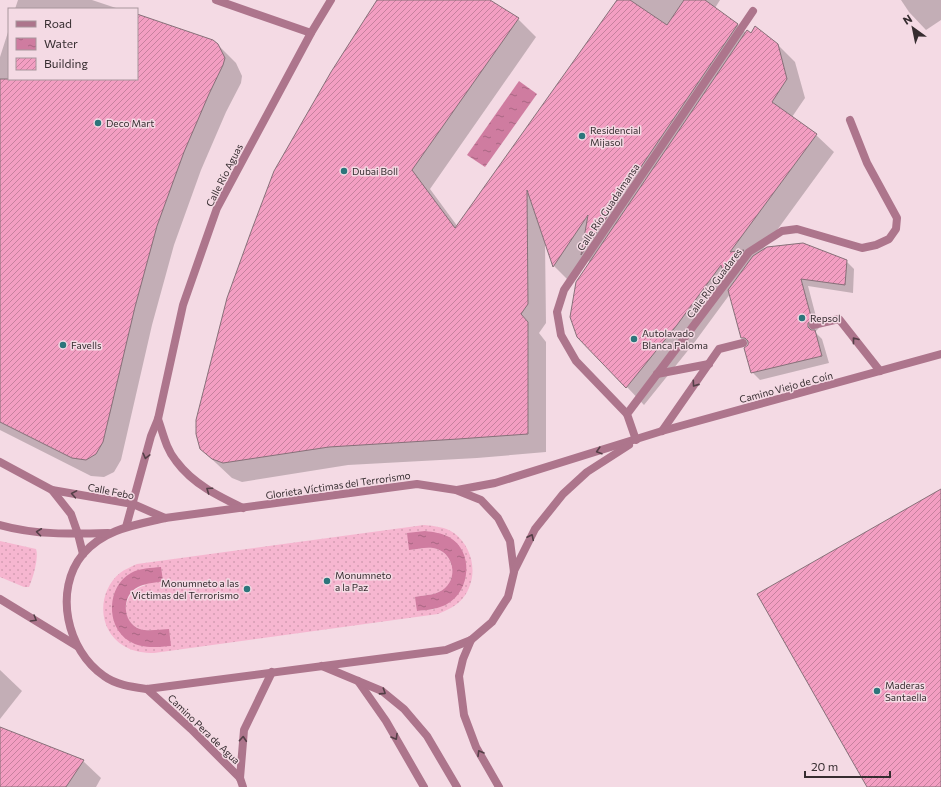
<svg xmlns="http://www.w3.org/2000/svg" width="941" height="787" viewBox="0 0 941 787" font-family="Commissioner,sans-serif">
<defs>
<pattern id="grass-dots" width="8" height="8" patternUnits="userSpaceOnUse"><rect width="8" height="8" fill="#f6b6d0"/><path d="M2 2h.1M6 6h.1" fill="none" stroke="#d49db3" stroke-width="1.8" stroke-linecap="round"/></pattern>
<pattern id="water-ripples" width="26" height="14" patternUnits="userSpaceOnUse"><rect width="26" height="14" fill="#cf7ca0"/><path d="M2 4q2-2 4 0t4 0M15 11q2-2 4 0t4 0" fill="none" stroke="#a96683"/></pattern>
<pattern id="building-hatch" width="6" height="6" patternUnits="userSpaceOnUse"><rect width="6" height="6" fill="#f39ec2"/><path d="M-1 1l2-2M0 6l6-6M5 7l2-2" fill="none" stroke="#c6819e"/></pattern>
</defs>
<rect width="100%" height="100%" fill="#f4dae4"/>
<g fill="url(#grass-dots)" fill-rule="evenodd">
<path d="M424,525c11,1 21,2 30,8 20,15 25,45 9,65 -6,8 -16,12 -25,16l-284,39c-10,0 -20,-1 -30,-7 -27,-16 -27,-54 -4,-73 5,-4 11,-6 17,-9zM450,538l9,9 6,12 -29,50 -18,2 -2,-14c9,-2 22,-2 29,-9 13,-11 8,-34 -8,-39 -8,-3 -19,0 -28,1zM120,582l26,3c-22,5 -29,35 -6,44 9,3 20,1 29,0l-41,11z"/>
<path d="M0,541l36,8c3,8 -3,29 -7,38h-5l-24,-10z"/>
</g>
<g fill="url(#water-ripples)">
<polygon points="519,81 537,94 485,167 467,155"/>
<path d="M425,531c9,1 16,2 24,6 25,14 22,54 -2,67 -9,5 -19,6 -30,7l-2,-14c10,-2 23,-2 30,-9 13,-11 8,-34 -8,-39 -8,-3 -19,0 -28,1l-2,-17z"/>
<path d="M161,567l2,14c-8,2 -18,2 -25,6 -17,8 -16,36 2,42 9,3 20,0 29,0l2,17c-15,1 -29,3 -42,-5 -24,-15 -22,-55 2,-68 9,-5 20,-5 30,-6z"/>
</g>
<g fill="#0003">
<polygon points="18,0 92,0 119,9 15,9"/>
<polygon points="379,0 489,0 518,19 536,37 430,189 458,227 618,0 720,0 715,8 737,24 746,33 777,44 795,62 805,98 792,117 816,135 834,152 761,252 846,261 854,269 853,293 808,286 819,328 815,332 822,339 829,363 760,380 752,372 749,344 742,337 730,294 694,343 644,405 627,387 590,263 588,260 572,284 554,266 545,242 546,323 539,333 546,342 546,452 477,458 348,465 242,482 232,478 201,449"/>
<polygon points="901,0 941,0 941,20 926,30 909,12"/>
<polygon points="137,15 218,45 236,63 242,76 241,83 226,112 201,170 174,245 152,325 121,460 114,472 104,477 91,476 0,430 0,57 9,29 9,79 137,79"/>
<polygon points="0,670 22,691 0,719"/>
<polygon points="0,728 83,761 101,778 96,787 0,787"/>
</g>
<g fill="url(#building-hatch)" stroke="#877079">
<polygon points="377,0 490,0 519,18 412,170 455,228 617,0 630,0 667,25 684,0 705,0 738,24 581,255 588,215 553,267 527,190 528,304 521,314 528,322 528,434 458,439 329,447 223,463 212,459 200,449 196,434 196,420 227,298 252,229 274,171 331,72"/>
<polygon points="137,14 213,40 218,44 225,58 223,65 209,94 184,152 157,226 135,307 103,442 96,454 86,460 72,458 0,422 0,79 137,79"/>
<polygon points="755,26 778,44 787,79 772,102 817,134 730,252 744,250 724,276 721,265 677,325 626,388 577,337 570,317 576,282 747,30 751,33"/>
<polygon points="803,243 847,260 845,285 801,279 812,320 808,323 808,327 811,330 815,330 822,356 751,373 744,348 748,345 748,341 745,338 741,338 728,290 753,256 767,247"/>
<polygon points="941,489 941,787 867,787 757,594"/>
<polygon points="0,727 84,760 66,787 0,787"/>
</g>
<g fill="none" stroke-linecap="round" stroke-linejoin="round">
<g stroke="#ad758c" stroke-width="8">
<polyline points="813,325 839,319 880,371"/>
<polyline points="657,374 709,364"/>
<polyline points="662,431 719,349 743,343"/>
<polyline points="358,681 386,721 424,787"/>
</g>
<g stroke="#ad758c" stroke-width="8">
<polyline points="216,0 311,33"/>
<polyline points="627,414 576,361 561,335 557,312 564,290 753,11"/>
<path d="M158,419c5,14 8,30 18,42 17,23 42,35 67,47"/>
<polyline points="636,440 627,414 749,252 782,231 797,229 862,248 876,245 889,239 896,229 897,218 867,163 850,120"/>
<polyline points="0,462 52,490 133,504 165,518"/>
<polyline points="52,490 71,514 78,534 83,554"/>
<polyline points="126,527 151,436 158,419 183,305 217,208 311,33 331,0"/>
<polyline points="147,689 191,729 240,778 243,787"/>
<polyline points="240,778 244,730 272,672"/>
</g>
<g stroke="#ad758c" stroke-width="8">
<path d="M417,484l39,6 25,10 17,18 12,23 4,31 -6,25 -16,25 -21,18 -25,10 -299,39c-14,-2 -31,-4 -43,-13 -37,-25 -51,-86 -21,-122 21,-25 52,-29 82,-36z"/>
<polyline points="457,490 495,483 662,431 941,354"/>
<path d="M0,525c35,10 72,9 108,8"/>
<polyline points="514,571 535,529 563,494 587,472 629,445"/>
<polyline points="0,599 77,646"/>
<polyline points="471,640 463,659 459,676 464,715 476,747 499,787"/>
<polyline points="322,666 382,691 404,709 427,736 457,787"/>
</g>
</g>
<defs><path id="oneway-chevron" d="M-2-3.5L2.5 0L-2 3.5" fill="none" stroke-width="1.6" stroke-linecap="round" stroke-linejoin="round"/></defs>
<g stroke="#543f47">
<use href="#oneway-chevron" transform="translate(855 340) rotate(-128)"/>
<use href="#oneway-chevron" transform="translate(695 384) rotate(125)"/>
<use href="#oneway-chevron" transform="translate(599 451) rotate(163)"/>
<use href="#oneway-chevron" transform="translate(146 456) rotate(104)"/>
<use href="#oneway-chevron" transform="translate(209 490) rotate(-145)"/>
<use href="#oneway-chevron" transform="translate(74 494) rotate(-170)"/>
<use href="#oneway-chevron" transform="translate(39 532) rotate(-173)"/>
<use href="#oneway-chevron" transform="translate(531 537) rotate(-64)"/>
<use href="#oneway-chevron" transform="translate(34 619) rotate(31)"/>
<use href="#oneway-chevron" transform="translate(383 692) rotate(33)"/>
<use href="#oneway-chevron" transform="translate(395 737) rotate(60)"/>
<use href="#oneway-chevron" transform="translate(243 739) rotate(-86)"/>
<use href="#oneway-chevron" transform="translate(480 753) rotate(-120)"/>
</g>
<g fill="#2c757b" stroke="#f4dae4" stroke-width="1.5">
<circle cx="98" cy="123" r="4"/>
<circle cx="582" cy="136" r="4"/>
<circle cx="344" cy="171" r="4"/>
<circle cx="802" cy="318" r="4"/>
<circle cx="634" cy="339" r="4"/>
<circle cx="63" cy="345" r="4"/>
<circle cx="327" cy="581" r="4"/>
<circle cx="247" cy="589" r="4"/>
<circle cx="877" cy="691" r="4"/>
</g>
<g text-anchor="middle" stroke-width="3" stroke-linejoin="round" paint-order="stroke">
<g font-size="10" fill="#362d30" stroke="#f4dae4" text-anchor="start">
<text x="106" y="127">Deco Mart</text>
<text x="590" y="134">Residencial<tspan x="590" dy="12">Mijasol</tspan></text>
<text x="352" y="175">Dubai Boll</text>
<text x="810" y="322">Repsol</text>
<text x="642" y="337">Autolavado<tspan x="642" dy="12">Blanca Paloma</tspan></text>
<text x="71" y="349">Favells</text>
<text x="335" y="579">Monumneto<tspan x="335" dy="12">a la Paz</tspan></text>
<text x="239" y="587" text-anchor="end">Monumneto a las<tspan x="239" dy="12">Victimas del Terrorismo</tspan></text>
<text x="885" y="689">Maderas<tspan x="885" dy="12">Santaella</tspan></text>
</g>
<g font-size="10" fill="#362d30" stroke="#f4dae4">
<text transform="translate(224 175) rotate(-63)" y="4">Calle Río Aguas</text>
<text transform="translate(608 207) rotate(-56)" y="4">Calle Río Guadalmansa</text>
<text transform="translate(714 283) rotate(-53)" y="4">Calle Río Guadares</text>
<text transform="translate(786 387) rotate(-15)" y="4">Camino Viejo de Coín</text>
<text transform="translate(338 485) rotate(-8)" y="4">Glorieta Víctimas del Terrorismo</text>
<text transform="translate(111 491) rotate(11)" y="4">Calle Febo</text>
<text transform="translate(204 729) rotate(44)" y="4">Camino Pera de Agua</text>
</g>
</g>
<rect x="8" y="8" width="130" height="72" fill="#f4dae4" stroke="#a8959c"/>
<rect x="16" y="21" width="20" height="6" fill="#ad758c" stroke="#a8959c"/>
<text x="44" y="28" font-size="12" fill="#362d30">Road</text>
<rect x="16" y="38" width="20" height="12" fill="url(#water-ripples)" stroke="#a8959c"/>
<text x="44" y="48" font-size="12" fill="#362d30">Water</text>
<rect x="16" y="58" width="20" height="12" fill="url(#building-hatch)" stroke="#a8959c"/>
<text x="44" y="68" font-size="12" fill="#362d30">Building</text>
<g transform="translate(913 28) rotate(327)" stroke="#f4dae4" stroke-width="3" paint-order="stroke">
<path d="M0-3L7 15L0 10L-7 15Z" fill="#362d30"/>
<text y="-6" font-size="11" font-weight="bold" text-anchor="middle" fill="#362d30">N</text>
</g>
<path d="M805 771v6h85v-6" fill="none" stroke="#362d30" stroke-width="2"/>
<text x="811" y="771" font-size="12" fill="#362d30" stroke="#f4dae4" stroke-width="3" paint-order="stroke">20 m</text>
</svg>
